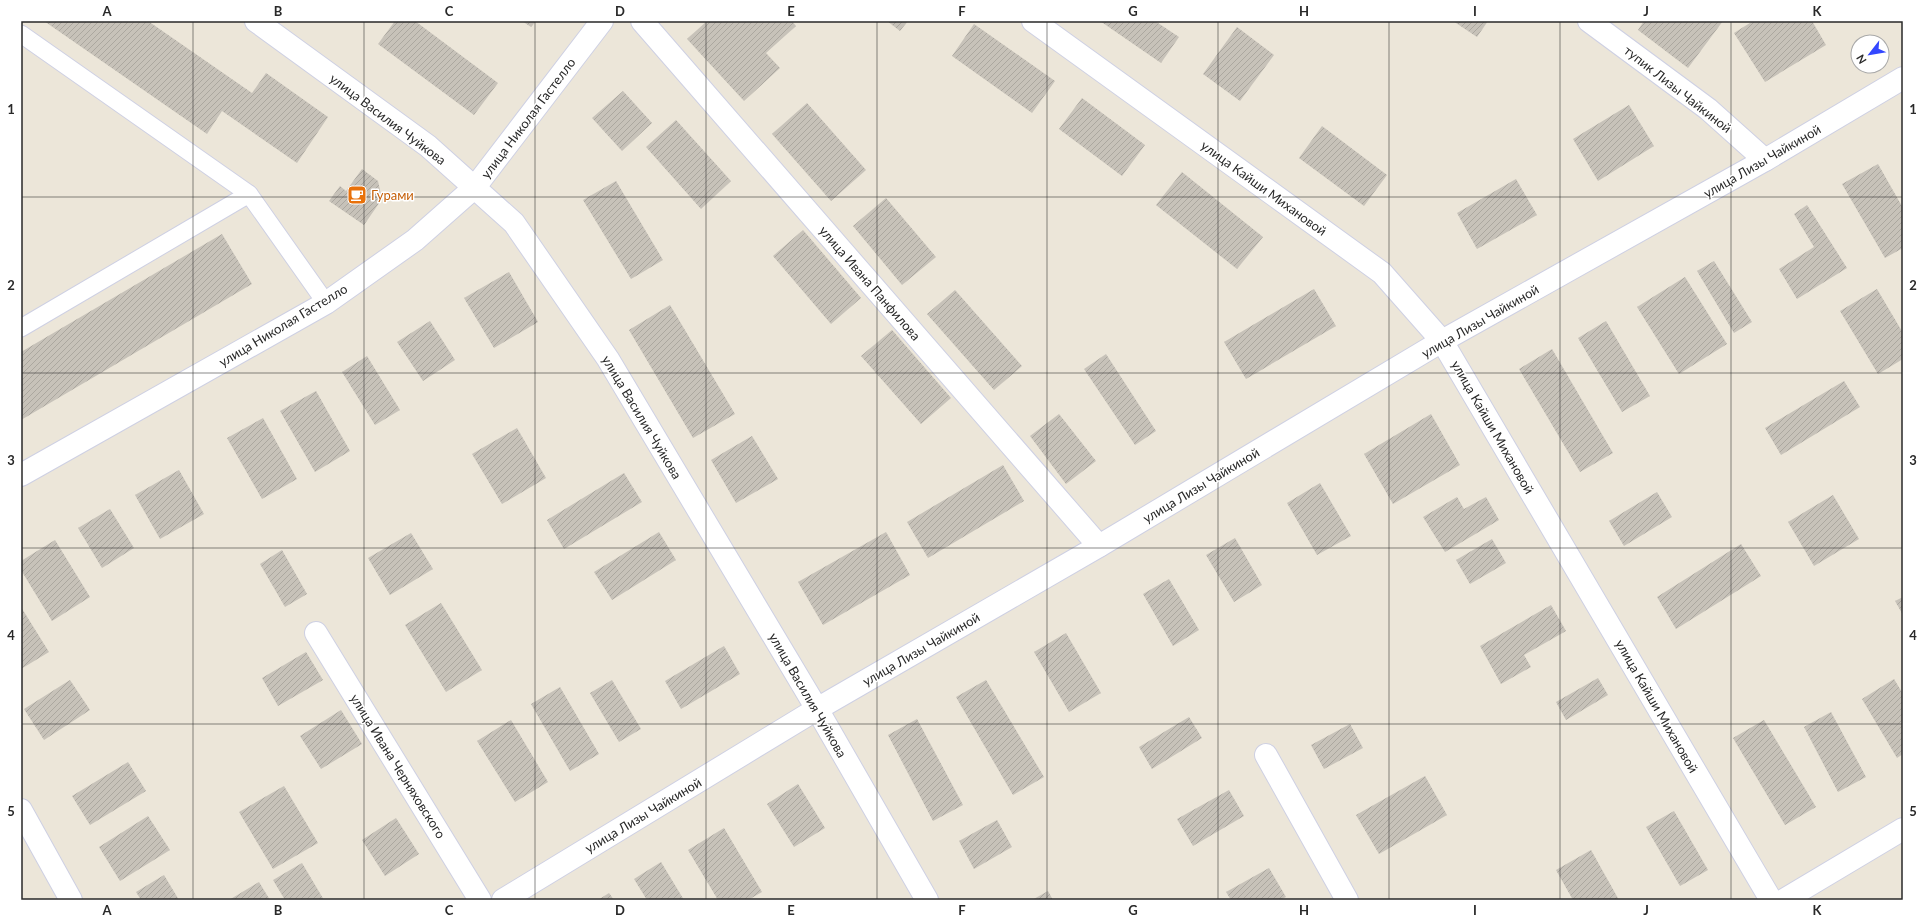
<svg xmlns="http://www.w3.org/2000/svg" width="1924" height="921" viewBox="0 0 1924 921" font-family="Lato,sans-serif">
<defs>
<pattern id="building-hatch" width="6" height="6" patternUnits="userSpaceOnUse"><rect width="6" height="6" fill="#c7c2b9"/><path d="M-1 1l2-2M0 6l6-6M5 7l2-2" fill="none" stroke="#aba79f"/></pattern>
</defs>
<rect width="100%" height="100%" fill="#ece6d9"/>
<g fill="url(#building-hatch)">
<polygon points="44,21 148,21 252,93 266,73 328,117 297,163 222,111 207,134"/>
<polygon points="395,21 415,21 498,83 474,115 378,44"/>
<polygon points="522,21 536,21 531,27"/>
<polygon points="707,21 792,21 796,26 766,53 780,68 744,101 687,39"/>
<polygon points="887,21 908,21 900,31"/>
<polygon points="1100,21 1155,21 1179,37 1161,63"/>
<polygon points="1453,21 1488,21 1477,37"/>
<polygon points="1644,21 1723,21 1688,68 1638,30"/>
<polygon points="1753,21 1812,21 1826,45 1765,82 1734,33"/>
<polygon points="974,24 1055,81 1032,113 952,56"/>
<polygon points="1237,27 1274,55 1240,101 1203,74"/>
<polygon points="623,91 652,123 622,151 592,118"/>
<polygon points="1082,98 1145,145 1122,176 1059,129"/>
<polygon points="807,103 866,170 831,201 772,134"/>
<polygon points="1629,105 1654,146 1598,181 1573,139"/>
<polygon points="676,120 731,181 701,209 646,147"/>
<polygon points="1322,126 1387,175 1364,206 1299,158"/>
<polygon points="1878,164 1903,208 1903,248 1885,258 1842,184"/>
<polygon points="362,169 378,181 382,199 364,225 329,201 340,186 346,191"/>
<polygon points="1182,172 1263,237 1237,269 1156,205"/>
<polygon points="1516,179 1537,215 1477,249 1457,213"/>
<polygon points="616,181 663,260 631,279 583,200"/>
<polygon points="886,198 936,257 902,285 853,226"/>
<polygon points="1807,205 1847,268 1797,299 1779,269 1814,247 1794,214"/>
<polygon points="803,230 861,298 831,324 773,256"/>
<polygon points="222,234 252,284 21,420 21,352"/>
<polygon points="1714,261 1752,322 1734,333 1697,271"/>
<polygon points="509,272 538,322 494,348 464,298"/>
<polygon points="1685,277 1727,344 1679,374 1637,307"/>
<polygon points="1314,289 1336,326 1246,379 1224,342"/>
<polygon points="1877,289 1903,333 1903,359 1878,374 1840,311"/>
<polygon points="955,290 1022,366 994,390 927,314"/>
<polygon points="670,305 735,414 693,438 629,330"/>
<polygon points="430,321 455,360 423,381 397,342"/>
<polygon points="1606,321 1650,396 1622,412 1578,338"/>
<polygon points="892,330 951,398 921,424 861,356"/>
<polygon points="1552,349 1613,453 1580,472 1519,369"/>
<polygon points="1106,354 1156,431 1135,445 1084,369"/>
<polygon points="367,356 400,410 375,425 342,372"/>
<polygon points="1844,381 1860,407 1781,455 1765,428"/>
<polygon points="316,391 350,451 315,472 280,411"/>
<polygon points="1059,414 1096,461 1066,484 1030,436"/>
<polygon points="1431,414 1460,465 1393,504 1364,454"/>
<polygon points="263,418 297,479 262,499 227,438"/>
<polygon points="517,428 546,478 502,504 472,454"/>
<polygon points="752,436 778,479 736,503 711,460"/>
<polygon points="1003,465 1024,501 928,558 907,522"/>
<polygon points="179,470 204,514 160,539 135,495"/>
<polygon points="624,473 642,502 564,549 547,520"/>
<polygon points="1320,483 1351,536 1317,555 1287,503"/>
<polygon points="1657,492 1672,517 1624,546 1609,521"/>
<polygon points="1833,495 1859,539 1814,566 1788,522"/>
<polygon points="1457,497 1464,509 1486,497 1499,520 1445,552 1423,517"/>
<polygon points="110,509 134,548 102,568 78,528"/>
<polygon points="659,532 676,560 612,600 594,572"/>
<polygon points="886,532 910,575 823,625 798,582"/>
<polygon points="411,533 433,569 390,595 368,558"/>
<polygon points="1235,538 1262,585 1234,602 1206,555"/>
<polygon points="1492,539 1506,563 1470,584 1456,560"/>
<polygon points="55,540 90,597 52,621 21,570 21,561"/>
<polygon points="1741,544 1761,576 1676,629 1657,597"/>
<polygon points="282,550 307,594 285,607 260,564"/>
<polygon points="1169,579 1199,630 1173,646 1143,594"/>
<polygon points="1903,597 1903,615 1895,601"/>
<polygon points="441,603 482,670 446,692 405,625"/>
<polygon points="1551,605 1566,631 1524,655 1531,667 1501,684 1480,646"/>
<polygon points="21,607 49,652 21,669"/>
<polygon points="1066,633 1101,693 1069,712 1034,652"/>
<polygon points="724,646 740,674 681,709 665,681"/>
<polygon points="306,652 323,680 278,706 262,678"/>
<polygon points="1598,678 1608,695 1566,720 1556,702"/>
<polygon points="1894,679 1903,694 1903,754 1897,758 1862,699"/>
<polygon points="70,680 90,710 44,740 24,709"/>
<polygon points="612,680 641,729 619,742 590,693"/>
<polygon points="986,680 1044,777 1013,795 956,697"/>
<polygon points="560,687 599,754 570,771 531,704"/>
<polygon points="341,710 362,744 321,769 300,736"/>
<polygon points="1831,712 1866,777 1838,792 1804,727"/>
<polygon points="1189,717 1202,738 1152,769 1139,747"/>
<polygon points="917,719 963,805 933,821 888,735"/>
<polygon points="511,720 548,782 515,802 477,741"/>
<polygon points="1764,720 1816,807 1785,825 1733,738"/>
<polygon points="1350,724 1363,748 1324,769 1311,745"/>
<polygon points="128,762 146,791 90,825 72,796"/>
<polygon points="1425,776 1447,815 1379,854 1356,815"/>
<polygon points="798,784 825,828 794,847 767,804"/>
<polygon points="284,786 318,843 273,869 239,812"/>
<polygon points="1229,790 1244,816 1193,846 1177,819"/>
<polygon points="1674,811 1708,870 1680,886 1646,827"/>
<polygon points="148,816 170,850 120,881 99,847"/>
<polygon points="396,818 419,854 385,876 362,840"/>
<polygon points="997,820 1012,847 974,869 959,841"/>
<polygon points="724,828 762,892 748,900 718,900 688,850"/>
<polygon points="1591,850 1619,900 1573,900 1556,870"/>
<polygon points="661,862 684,900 647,900 634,879"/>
<polygon points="302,863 324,900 285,900 273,880"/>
<polygon points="1269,868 1286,897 1280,900 1231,900 1226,892"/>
<polygon points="164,875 179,900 141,900 136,892"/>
<polygon points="259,882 270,900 229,900"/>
<polygon points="1048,891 1053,900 1032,900"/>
<polygon points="609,893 614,900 598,900"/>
</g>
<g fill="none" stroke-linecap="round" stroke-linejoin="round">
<g stroke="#ced0e3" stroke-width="19">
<g id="lane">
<polyline points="21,34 249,194"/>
<polyline points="21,328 249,194 326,303"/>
</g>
</g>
<g stroke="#ced0e3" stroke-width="24">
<g id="street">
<polyline points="256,21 428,146 514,223 608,359 817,709 927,900"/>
<polyline points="642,21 1099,546"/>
<polyline points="1033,21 1382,273 1442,341 1771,900"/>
<polyline points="1589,21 1708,109 1765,160"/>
<polyline points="21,475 326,303 415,240 475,187 602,21"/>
<polyline points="316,633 480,900"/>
<polyline points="1266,755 1347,900"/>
<polyline points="21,810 71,900"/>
<polyline points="503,900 817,709 1099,546 1442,341 1765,160 1903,78"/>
<polyline points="1784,900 1903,829"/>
</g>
</g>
<use href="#lane" stroke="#fff" stroke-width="17"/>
<use href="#street" stroke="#fff" stroke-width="22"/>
</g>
<path fill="none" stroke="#292929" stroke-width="1" stroke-opacity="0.55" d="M193,21v879M364,21v879M535,21v879M706,21v879M877,21v879M1047,21v879M1218,21v879M1389,21v879M1560,21v879M1731,21v879M21,197h1882M21,373h1882M21,548h1882M21,724h1882"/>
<defs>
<g id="cafe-square" transform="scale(1)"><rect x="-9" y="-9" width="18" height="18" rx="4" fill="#e8710a" stroke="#fff"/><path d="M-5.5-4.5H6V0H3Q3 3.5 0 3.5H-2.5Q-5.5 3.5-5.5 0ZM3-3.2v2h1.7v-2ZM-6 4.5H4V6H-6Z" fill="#fff"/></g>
</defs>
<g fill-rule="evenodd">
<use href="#cafe-square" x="357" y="195"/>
</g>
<g text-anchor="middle" stroke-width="3" stroke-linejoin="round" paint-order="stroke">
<g font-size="13" fill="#292929" stroke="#fff">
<text transform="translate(1678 89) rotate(38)" y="5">тупик Лизы Чайкиной</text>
<text transform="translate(528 118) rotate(-53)" y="5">улица Николая Гастелло</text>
<text transform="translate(388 119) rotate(37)" y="5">улица Василия Чуйкова</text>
<text transform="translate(1762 161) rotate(-30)" y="5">улица Лизы Чайкиной</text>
<text transform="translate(1264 188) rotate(36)" y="5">улица Кайши Михановой</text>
<text transform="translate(870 283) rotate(49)" y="5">улица Ивана Панфилова</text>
<text transform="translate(1480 321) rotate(-30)" y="5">улица Лизы Чайкиной</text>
<text transform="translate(283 325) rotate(-31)" y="5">улица Николая Гастелло</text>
<text transform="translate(642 417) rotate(59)" y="5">улица Василия Чуйкова</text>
<text transform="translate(1493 427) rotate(60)" y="5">улица Кайши Михановой</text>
<text transform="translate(1201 485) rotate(-31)" y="5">улица Лизы Чайкиной</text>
<text transform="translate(921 649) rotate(-30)" y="5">улица Лизы Чайкиной</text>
<text transform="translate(808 695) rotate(60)" y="5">улица Василия Чуйкова</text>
<text transform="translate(1657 706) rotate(60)" y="5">улица Кайши Михановой</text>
<text transform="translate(398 766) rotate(58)" y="5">улица Ивана Черняховского</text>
<text transform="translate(643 815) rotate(-31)" y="5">улица Лизы Чайкиной</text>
</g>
<g font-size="13" fill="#c56008" stroke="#fff" text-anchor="start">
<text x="371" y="200">Гурами</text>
</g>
</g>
<rect width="1924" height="921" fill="none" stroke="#ffffff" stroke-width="44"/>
<g transform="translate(1870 54) rotate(239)"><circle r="19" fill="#ffffff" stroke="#a9a9a9"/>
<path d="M0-3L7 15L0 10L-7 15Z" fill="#3347ff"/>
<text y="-6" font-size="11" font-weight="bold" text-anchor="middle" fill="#292929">N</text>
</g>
<rect x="22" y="22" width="1880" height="877" fill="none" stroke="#292929" stroke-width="1.5"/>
<g font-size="13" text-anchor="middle" font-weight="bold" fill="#292929">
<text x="107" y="16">A</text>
<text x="278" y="16">B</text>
<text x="449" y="16">C</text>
<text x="620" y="16">D</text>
<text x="791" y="16">E</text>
<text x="962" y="16">F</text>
<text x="1133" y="16">G</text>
<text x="1304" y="16">H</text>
<text x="1475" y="16">I</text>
<text x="1646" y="16">J</text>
<text x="1817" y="16">K</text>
<text x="11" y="114">1</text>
<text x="1913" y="114">1</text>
<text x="11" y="290">2</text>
<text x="1913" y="290">2</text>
<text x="11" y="465">3</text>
<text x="1913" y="465">3</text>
<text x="11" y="640">4</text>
<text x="1913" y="640">4</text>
<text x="11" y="816">5</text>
<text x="1913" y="816">5</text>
<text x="107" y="915">A</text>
<text x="278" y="915">B</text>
<text x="449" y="915">C</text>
<text x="620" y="915">D</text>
<text x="791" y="915">E</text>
<text x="962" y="915">F</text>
<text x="1133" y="915">G</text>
<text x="1304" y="915">H</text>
<text x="1475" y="915">I</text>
<text x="1646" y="915">J</text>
<text x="1817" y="915">K</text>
</g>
</svg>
